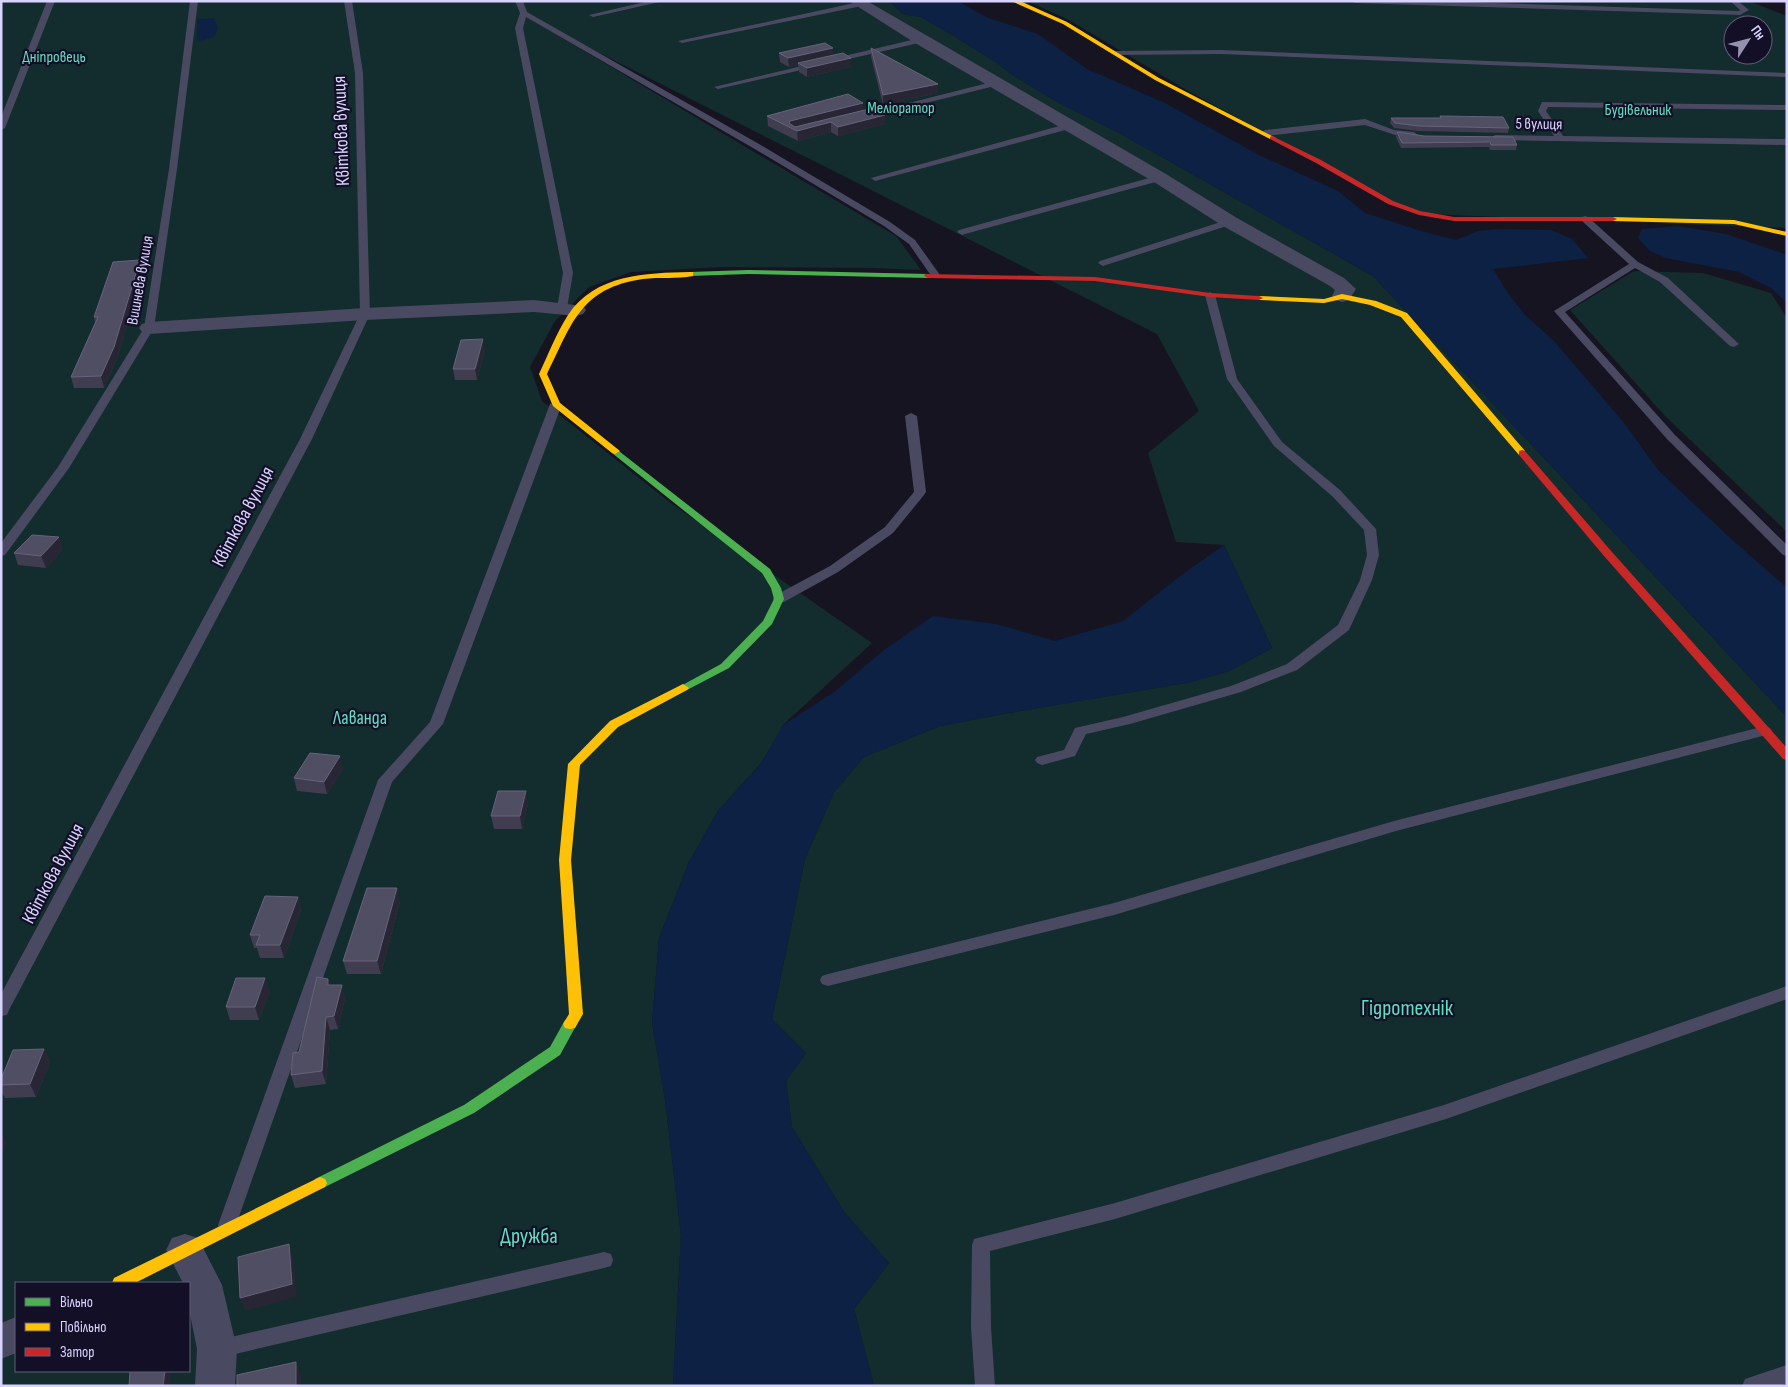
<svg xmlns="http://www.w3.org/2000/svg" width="1788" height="1387" viewBox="0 0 1788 1387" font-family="'Sofia Sans Condensed',sans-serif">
<rect width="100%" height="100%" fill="#161421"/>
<g fill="#132c2d" fill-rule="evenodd">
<path d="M1,1h888l14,13 18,3 30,17 46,29 17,13 45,27 62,31 252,142 414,441v669h-913l-20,-77 35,-46 -45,-51 -52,-85 -6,-46 20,-28 -34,-34 33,-160 29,-67 30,-35 76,-31 63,-12 188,-32 38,-11 43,-23 -48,-103 -48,-3 -28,-89 51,-42 -42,-77 -635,-320 374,222 25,34 -49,-2 -151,-1 -90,5 -42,15 -34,34 -25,46 12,34 130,103 200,139 -89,82 -21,37 -44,49 -29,51 -30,76 -7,85 13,76 16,136 -8,151h-672zM16,1283h173v88h-173z"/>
<path d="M1027,1h722l38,15v212l-363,-14 -35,-14 -199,-108 -121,-72zM1733,25h30v30h-30z"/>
<polygon points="1634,271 1703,273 1771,293 1787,318 1787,532 1665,416 1570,310"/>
</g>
<g fill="#0d2144">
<polygon points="889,1 958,1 988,18 1038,34 1087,69 1165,103 1259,155 1338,191 1365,213 1421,231 1456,240 1478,231 1498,229 1551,230 1572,239 1588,258 1493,269 1508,293 1525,315 1554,341 1625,424 1658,470 1729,537 1787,588 1787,717 1373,276 1121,134 1059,103 1014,76 997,63 951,34 921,17 903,14"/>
<polygon points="214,18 218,29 214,37 199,41 197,38 197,19"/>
<polygon points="1678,226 1726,234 1787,255 1787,303 1771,288 1739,272 1666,258 1650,251 1638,238 1642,229"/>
<polygon points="1224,545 1272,648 1229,671 1191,682 1003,714 940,726 864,757 834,792 805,859 772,1019 806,1053 786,1081 792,1127 844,1212 889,1263 854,1309 874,1386 673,1386 681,1235 665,1099 652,1023 659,938 689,862 718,811 762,762 783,725 834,692 884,650 933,616 996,624 1055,641 1123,621 1180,576"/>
</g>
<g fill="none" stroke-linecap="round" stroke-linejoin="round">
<g fill="#4a4962" fill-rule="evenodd">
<polygon points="47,1 55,1 5,128 1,130 1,117"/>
<polygon points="190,1 198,1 177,169 154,328 69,468 5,555 1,556 1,543 58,467 144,328 169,169"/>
<polygon points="344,1 352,1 363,73 370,314 312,439 9,1010 7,1015 1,1016 1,994 300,439 360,314 355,73"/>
<polygon points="515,1 523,1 527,12 759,144 890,222 915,240 940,275 935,278 932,277 909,244 884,226 753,148 526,17 523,28 573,273 567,308 562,311 558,310 557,308 563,273 515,28 520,13"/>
<polygon points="649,1 664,1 593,17 589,15"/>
<polygon points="1352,1 1434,1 1739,11 1740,10 1730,1 1738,1 1749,10 1740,15 1355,3"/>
<polygon points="859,2 862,2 862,6 682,43 678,41"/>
<polygon points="920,38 924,40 923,42 718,89 714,87"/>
<polygon points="1221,50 1787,73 1787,77 1221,54 1115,55 1111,53 1115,51"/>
<polygon points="996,81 1000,83 999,85 861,119 857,116"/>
<polygon points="1542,102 1787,105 1787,110 1548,107 1546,111 1563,136 1787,139 1787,145 1492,140 1491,138 1495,135 1554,136 1538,111"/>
<polygon points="1365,119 1394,130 1414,132 1418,135 1414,138 1395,135 1365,125 1265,136 1261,133 1265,130"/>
<polygon points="1070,123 1074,126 1073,128 875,181 871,178"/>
<polygon points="1160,175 1163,176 1163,180 965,234 962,235 957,232 959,230"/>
<polygon points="1585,216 1588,217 1638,262 1668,278 1739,344 1734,347 1730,346 1660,282 1635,268 1565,312 1675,435 1787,545 1787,556 1783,555 1667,439 1554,311 1629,264 1582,221 1582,217"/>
<polygon points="1230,219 1235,222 1233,224 1106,265 1103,266 1098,263 1100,261"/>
<polygon points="1210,292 1215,295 1237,379 1282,442 1340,490 1376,529 1379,555 1372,580 1349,630 1297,670 1241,692 1130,724 1086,734 1075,756 1042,765 1037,763 1035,760 1037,757 1064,750 1075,728 1123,717 1231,686 1287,664 1338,625 1360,580 1367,555 1364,530 1332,496 1274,446 1227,379 1205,295"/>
<polygon points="556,401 562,404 443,724 392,782 236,1225 234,1231 227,1233 220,1231 218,1225 378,780 430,722 550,404"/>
<polygon points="911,413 917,416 926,492 924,495 893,533 838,572 784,602 774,602 773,599 774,596 830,566 885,527 914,492 905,416"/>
<polygon points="1765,726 1770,728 1772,731 1770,734 1396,831 1114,915 828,986 822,984 820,980 822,976 828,974 1114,903 1394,821"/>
<polygon points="1787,986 1787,999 1446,1119 1115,1219 990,1251 991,1327 995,1386 975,1386 971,1327 972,1245 974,1239 1115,1203 1444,1105"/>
<polygon points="604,1252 611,1254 613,1260 611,1266 604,1268 218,1358 211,1355 208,1349 211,1343 218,1340"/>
<polygon points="1787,1365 1787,1383 1780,1386 1742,1386 1745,1379"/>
</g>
<g fill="#4a4962" fill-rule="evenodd">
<polygon points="849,1 867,1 1166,174 1237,218 1344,278 1356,289 1349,300 1342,302 1335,300 1332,296 1335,290 1330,286 1223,226 1154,182 915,43"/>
<polygon points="534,300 583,306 586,310 583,314 576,316 534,312 365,320 149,334 142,332 139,328 142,324 149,322 365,308"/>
<polygon points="185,1234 198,1238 222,1285 237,1349 235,1386 195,1386 197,1349 189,1309 189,1283 183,1283 166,1250 172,1238"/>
<polygon points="16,1317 16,1353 1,1359 1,1323"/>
</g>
<g fill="#4caf50" fill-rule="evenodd">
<polygon points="748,270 928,274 932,276 928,278 748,274 690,276 686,274 690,272"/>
<polygon points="615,448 770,569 781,588 784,599 772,624 729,668 687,690 679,690 677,688 721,664 763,621 774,599 771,588 762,573 612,453 612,449"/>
<polygon points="570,1019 575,1020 577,1024 560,1055 474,1113 325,1187 320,1189 315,1187 313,1183 315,1179 464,1105 550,1047 565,1020"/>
</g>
<g fill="#ffc107" fill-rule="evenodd">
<polygon points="1011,1 1020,1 1067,22 1159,78 1276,138 1270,139 1155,80 1063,24"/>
<polygon points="1610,217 1734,220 1787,232 1787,236 1734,224 1613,221 1610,221"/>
<path d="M690,272h3v4c-16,3 -34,1 -50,3 -63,9 -71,45 -96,95l13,29 60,48 -5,3 -3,-1 -59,-47 -14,-32c9,-19 17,-40 29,-59 27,-41 78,-42 122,-43z"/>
<polygon points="1342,294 1376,301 1407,313 1525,451 1525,455 1519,455 1401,317 1370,305 1342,299 1324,303 1259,300 1255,298 1259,296 1324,299"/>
<polygon points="683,684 689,688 687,690 618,727 580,765 571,860 583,1014 575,1028 570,1029 565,1028 563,1024 569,1014 559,860 568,764 610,721"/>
<polygon points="320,1177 325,1179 327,1183 325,1187 135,1283 112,1283 114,1278"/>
</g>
<g fill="#c62828" fill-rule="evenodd">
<polygon points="1272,136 1321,160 1393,201 1420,211 1454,217 1613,217 1617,219 1613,221 1454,221 1419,215 1388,204 1316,163 1270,139 1270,137"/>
<polygon points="925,274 1095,277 1210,293 1259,296 1263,298 1259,300 1210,297 1095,281 928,278 924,276"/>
<polygon points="1522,450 1525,451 1612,552 1787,748 1787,760 1783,759 1604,556 1519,455 1519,451"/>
</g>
</g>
<g fill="#403d50">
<polygon points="833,48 833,55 851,67 807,77 799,72 798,65 789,67 780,62 779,53"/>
<polygon points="871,48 938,84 938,93 883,105 871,57"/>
<polygon points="863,103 863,111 885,124 838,136 831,132 798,141 768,126 767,116"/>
<polygon points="1440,116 1509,128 1508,133 1418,131 1394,128 1390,123 1391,118 1440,118"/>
<polygon points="1397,132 1424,136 1517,145 1516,150 1490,150 1489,147 1401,148 1396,137"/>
<polygon points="140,260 143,271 117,359 104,388 74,388 71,377 95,323 94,317"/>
<polygon points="485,350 477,380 455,380 453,369"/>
<polygon points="63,549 46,568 18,565 14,553"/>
<polygon points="343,769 327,794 297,791 294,778"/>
<polygon points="528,804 522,829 494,829 491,816"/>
<polygon points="298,897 301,910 284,958 260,958 257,948 254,948 250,935"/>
<polygon points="400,901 381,974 347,974 343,961"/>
<polygon points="330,985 345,998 338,1029 330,1030 326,1084 295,1088 291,1075 299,1052"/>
<polygon points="270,991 259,1020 230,1020 226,1007"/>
<polygon points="44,1049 50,1062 36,1097 5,1098 1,1091 1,1079"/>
</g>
<g fill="#282635">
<polygon points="833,48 833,57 798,63 798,65 789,67 788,58"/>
<polygon points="851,58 851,67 807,77 807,68"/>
<polygon points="938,84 938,93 883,105 883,95"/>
<polygon points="863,103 863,112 794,129 789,123 790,121"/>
<polygon points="885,115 885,124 838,136 838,127"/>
<polygon points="831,122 831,132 798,141 797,131"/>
<polygon points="140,260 143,271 117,359 104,388 101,376"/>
<polygon points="483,339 485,350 477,380 475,369"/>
<polygon points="59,537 63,549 46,568 41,556"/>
<polygon points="340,756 343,769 327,794 324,782"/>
<polygon points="526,791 528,804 522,829 520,816"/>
<polygon points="397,888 400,901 381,974 377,961"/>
<polygon points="298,897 301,910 284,958 280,945"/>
<polygon points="265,978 270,991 259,1020 255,1007"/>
<polygon points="342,985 345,998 338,1029 334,1016"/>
<polygon points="326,1017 330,1030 326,1084 322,1071"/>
<polygon points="44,1049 50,1062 36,1097 30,1084"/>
<polygon points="1,1131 7,1143 1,1155"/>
<polygon points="289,1244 293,1257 297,1297 245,1311 240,1298"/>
<polygon points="296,1362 301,1375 301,1386 296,1386"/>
<polygon points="165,1371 169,1371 171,1376 170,1386 163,1386"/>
</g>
<g fill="#504e63" stroke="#66637b">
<polygon points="825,43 833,48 788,58 779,53"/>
<polygon points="871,48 938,84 883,95"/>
<polygon points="843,53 851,58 807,68 798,63"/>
<polygon points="848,94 863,103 790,121 789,123 795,127 873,108 885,115 838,127 831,122 797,131 767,116"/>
<polygon points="1440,116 1503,117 1509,128 1419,126 1395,123 1391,118 1441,118"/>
<polygon points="1397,132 1424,136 1513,137 1517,145 1491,145 1490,142 1402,143"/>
<polygon points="140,260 114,347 101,376 71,377 98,317 94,317 113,262"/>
<polygon points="483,339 475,369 453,369 461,340"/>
<polygon points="32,535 59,537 41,556 14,553"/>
<polygon points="310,753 340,756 324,782 294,778"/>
<polygon points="498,791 526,791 520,816 491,816"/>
<polygon points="367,888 397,888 377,961 343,961"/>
<polygon points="265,896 298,897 280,945 256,945 260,935 250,935"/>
<polygon points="317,977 328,979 328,985 342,985 334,1016 326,1017 322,1071 291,1075 293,1053 299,1052"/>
<polygon points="236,978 265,978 255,1007 226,1007"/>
<polygon points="44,1049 30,1084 1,1085 1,1079 13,1050"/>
<polygon points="289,1244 292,1284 240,1298 238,1257"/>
<polygon points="296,1362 296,1386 237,1386 237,1375"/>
<polygon points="130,1371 165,1371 163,1386 129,1386"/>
</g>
<g text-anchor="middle" stroke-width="4.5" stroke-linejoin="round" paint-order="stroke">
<g font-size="16" fill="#5fe0c0" stroke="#130f26">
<text x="54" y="62">Дніпровець</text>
<text x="901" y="113">Меліоратор</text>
<text x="1638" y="115">Будівельник</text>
</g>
<g font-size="16" fill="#d9d4ff" stroke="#130f26">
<text transform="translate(1539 123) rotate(1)" y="6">5 вулиця</text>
<text transform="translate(139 280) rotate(-80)" y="6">Вишнева вулиця</text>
</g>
<g font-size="19" fill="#d9d4ff" stroke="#130f26">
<text transform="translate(340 131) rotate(-92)" y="7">Квіткова вулиця</text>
<text transform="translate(242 516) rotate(-62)" y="7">Квіткова вулиця</text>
<text transform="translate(52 873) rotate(-62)" y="7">Квіткова вулиця</text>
</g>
<g font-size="19" fill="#5fe0c0" stroke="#130f26">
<text x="360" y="724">Лаванда</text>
</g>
<g font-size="22" fill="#5fe0c0" stroke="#130f26">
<text x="1407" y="1015">Гідротехнік</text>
<text x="529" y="1243">Дружба</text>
</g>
</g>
<rect width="1788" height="1387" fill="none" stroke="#d9d4ff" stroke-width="5"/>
<rect x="15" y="1282" width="175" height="90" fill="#130f26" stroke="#625e7d"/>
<rect x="25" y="1298" width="25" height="8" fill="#4caf50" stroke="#625e7d"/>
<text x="60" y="1307" font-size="15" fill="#d9d4ff">Вільно</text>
<rect x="25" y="1323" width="25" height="8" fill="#ffc107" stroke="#625e7d"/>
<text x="60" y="1332" font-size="15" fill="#d9d4ff">Повільно</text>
<rect x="25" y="1348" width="25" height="8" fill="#c62828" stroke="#625e7d"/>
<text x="60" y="1357" font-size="15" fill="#d9d4ff">Затор</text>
<g transform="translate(1748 40) rotate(54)"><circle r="24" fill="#130f26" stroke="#625e7d"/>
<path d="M0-4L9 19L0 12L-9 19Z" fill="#9591b1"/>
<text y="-8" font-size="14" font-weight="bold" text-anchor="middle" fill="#d9d4ff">Пн</text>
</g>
</svg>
